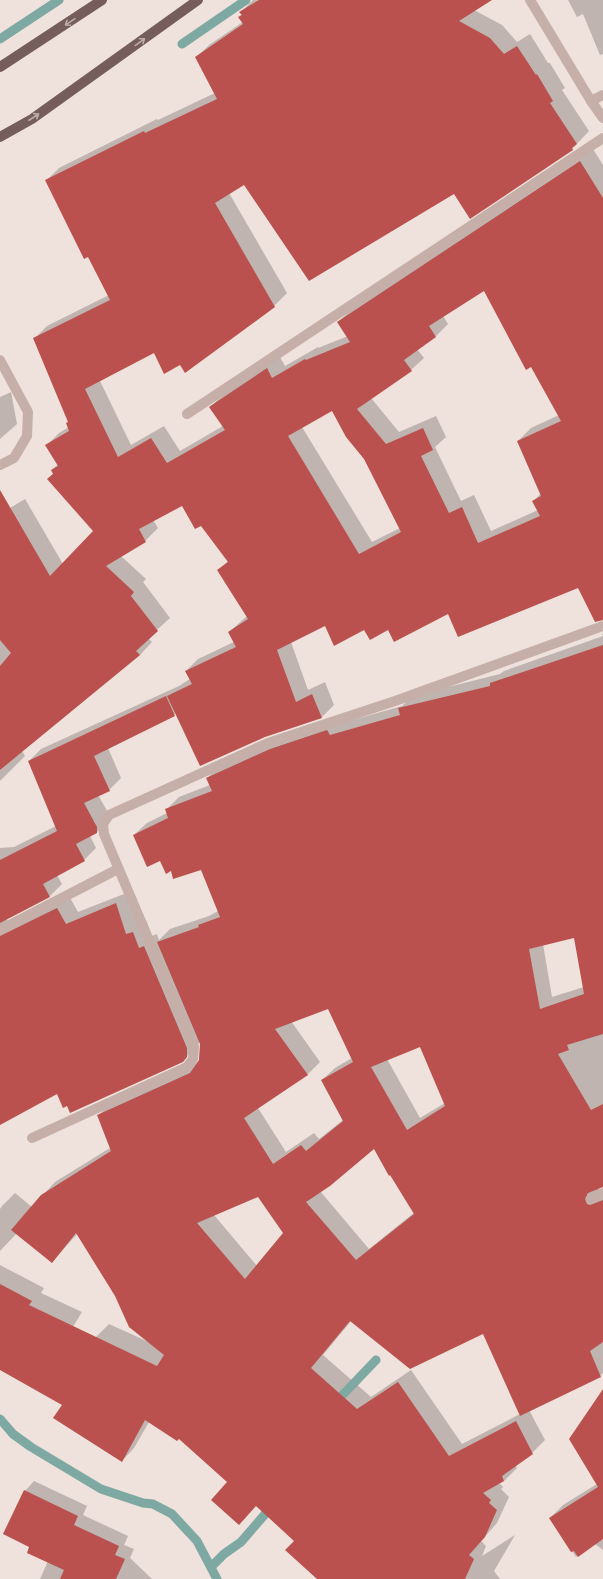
<svg xmlns="http://www.w3.org/2000/svg" width="603" height="1579" viewBox="0 0 603 1579" font-family="'IBM Plex Sans',sans-serif">
<rect width="100%" height="100%" fill="#efe1db"/>
<g fill="#0003" fill-rule="evenodd">
<path d="M253,0h234l-13,10 28,15 15,17 13,-8 18,29h2l15,25 -3,2 27,41 -17,18 -118,43 -210,-8 -15,9 58,100 -13,13 -94,58 -26,-12 -54,29 31,64 33,-19 16,25 43,-25 -13,-19 13,-12 57,-38 5,9 33,-19v1l30,-12 -10,-14 13,-12 242,-161 10,16v454l-25,-32 -129,26 -61,16h-23l-40,-4 -34,17 17,48 17,-8 9,23 -12,12 -146,-4 -68,35 13,30 -12,12 -11,5 11,19v6l-12,12 -7,4 6,12 -12,12 -27,15 5,9 -12,12 -44,22 2,5 61,-27 9,16 51,-20 10,30 7,-2 6,16 5,-2 2,6 11,-11 39,-13 9,-5 -16,-42 -30,1 -38,-35 13,-12 20,-10 -1,-3 13,-13 31,-12 -3,-7 13,-12 64,-29 58,-14 60,-17 10,-10 88,-22 4,-3 99,-35 -1,-2 1,-1v553l-5,2 2,4h3v181l-3,3 -71,34 16,30 -13,13 -17,12 2,3 -13,13 -5,2 4,4 -2,2 8,8 -12,26 -16,18 5,5 -4,10 33,-21 -21,36 6,8h-182l-22,-38 -117,-103 -30,-16 -15,26 -12,13 -65,-41 39,-83 13,-13 42,19 -36,-48 -37,-62 -26,29 -35,-29 -17,18v-42l2,-3 13,-13 17,14 23,-25 55,-34 -12,-32 13,-13 88,-41 2,-18 -2,-4v3l-4,5 -13,13 -115,44 -9,-12 -58,30v-275l14,-1 42,-21 -27,-65 12,-12 138,-63 11,-7 -4,-8 12,-12 36,-17 -5,-10 18,-16 -28,-46 9,-9 -26,-37 -20,-20 -29,16 5,8 -13,13 -24,15 25,23 -3,3 27,36 -22,20 4,4 -12,13 -118,96 3,5 -25,25v-267l25,-15 38,65 31,-33 -46,-52 6,-6 -2,-3 6,-6 -11,-19 12,-12 10,-6v-6l-34,-83 12,-12 62,-31 -63,-114 13,-13 98,-49 1,1 57,-27 -18,-36 12,-12 34,-23 -4,-5 3,-3 -1,-2zM484,289l48,77 27,49 -28,13 -13,13 23,52 -8,9 5,8 -47,21 -17,-36 -13,6 -26,-54 11,-10 -10,-21 -37,16 -28,-34 40,-28 13,-12 -7,-9 19,-13 12,-12 -5,-8zM332,409l33,50 35,69 -28,14 -70,-115zM575,937l9,50 -32,10 -9,-53zM328,1008l24,50 -17,10 -13,12 21,40 -24,19 -5,-6 -28,19 -28,-44 49,-33 13,-13 -29,-41zM421,1046l24,57 -25,15 -33,-59zM374,1148l41,64 -46,37 -49,-58zM258,1196l26,37 -27,33 -43,-51zM351,1321l133,12 36,81 -58,30 -51,-74 -40,27 -48,-42z"/>
<polygon points="568,0 603,0 603,54 600,55 583,14 577,17"/>
<polygon points="11,392 17,424 0,439 0,397"/>
<polygon points="0,1265 44,1288 41,1293 82,1312 44,1374 0,1369"/>
<polygon points="603,1391 603,1550 595,1544 576,1557 550,1518 563,1505 597,1484"/>
<polygon points="34,1481 87,1506 83,1515 128,1536 124,1545 134,1549 130,1558 152,1579 40,1579 48,1561 30,1547 25,1491"/>
</g>
<g fill="none" stroke-linecap="round" stroke-linejoin="round">
<g stroke="#7da9a2" stroke-width="9">
<polyline points="0,39 59,0"/>
<polyline points="182,44 246,0"/>
<polyline points="334,1404 376,1360"/>
<polyline points="0,1419 13,1434 31,1447 101,1489 143,1503 153,1504 172,1514 197,1541 217,1579"/>
<polyline points="211,1567 224,1554 241,1542 273,1505"/>
</g>
</g>
<g fill="#ba514e" fill-rule="evenodd">
<path d="M259,0h233l-33,21 31,17 14,16 13,-8 19,29 1,-1 16,27 -3,2 27,41 -5,4 1,2 -103,69 -16,-25 -145,87 -65,-96 -29,18 60,104 -90,66 -5,-8 -16,9 -10,-21 -69,36 33,68 33,-19 16,25 58,-33 -16,-23 58,-39 5,10 33,-19 1,1 44,-18 -13,-20 243,-161 23,37v422l-8,2 -17,-34 -120,49 -10,-23 -54,28 -6,-12 -18,10 -6,-10 -30,16 -9,-20 -48,24 19,52 16,-8 10,24 -57,19 -65,29 -33,-70 25,-12 -7,-13 51,-24 -8,-15 20,-13 -31,-49 11,-8 -27,-36 -6,3 -13,-23 -43,23 7,13 -40,24 28,26 -3,4 27,35 -22,20 4,4 -140,115v-104l11,-13 -11,-13v-150l50,86 43,-45 -46,-52 6,-5 -2,-4 7,-4 -13,-21 24,-14 -3,-8 2,-1 -35,-84 77,-38 -22,-43 -4,2 -39,-79 99,-49 1,2 72,-34 -22,-42 48,-33 -5,-7 4,-2 -3,-3zM484,291l42,79 5,-3 30,54 -44,20 24,55 -9,5 8,15 -62,27 -16,-36 -13,6 -28,-57 12,-6 -10,-22 -37,16 -29,-35 55,-38 -8,-11 32,-23 -7,-11zM332,411l14,26 18,22 37,73 -42,22 -71,-118z"/>
<path d="M603,645v389l-36,11 2,5 -11,4 33,56 12,-6v83l-15,6 -3,6 2,5 3,1 13,-5v142l-13,9 11,26 -81,39 -37,-82 -73,35 -60,-48 -39,47 46,41 41,-27 51,74 67,-35 17,33 -31,22 2,5 -21,12 8,7 -2,3 8,7 -12,27 -16,18 5,4 -9,20h-148l-32,-29 9,-9 -38,-35 -17,19 -28,-25 16,-18 -48,-43 -2,2 -32,-21 -23,42 -69,-44 9,-13 -62,-35v-86l32,17 -3,4 128,61 7,-11 -35,-28 -14,-31 -39,-63 -24,30 -41,-33 30,-35 70,-44 -14,-36 93,-42 9,-13 1,-16 -43,-102 42,-15 -1,-2 22,-8 -19,-47 -28,9 -2,-8 -5,3 -6,-13 -13,6 -14,-32 35,-17 -3,-9 47,-18 -6,-13 64,-29 57,-19 3,5 70,-20 -2,-7 92,-22v-3zM574,938l10,56 -44,15 -11,-60zM328,1009l25,53 -32,18 22,41 -37,30 -5,-6 -28,19 -29,-46 64,-43 -33,-46zM420,1047l25,59 -38,24 -36,-63zM374,1149l15,27 1,-1 24,39 -58,46 -50,-58 24,-16zM258,1197l25,36 -38,46 -48,-56z"/>
<polygon points="166,696 175,716 94,756 110,791 84,803 97,827 97,833 76,844 85,861 43,884 50,897 0,923 0,860 57,831 28,761"/>
<polygon points="116,903 126,934 133,932 139,948 144,946 187,1048 187,1057 183,1062 70,1113 67,1106 63,1108 57,1094 0,1125 0,936 57,908 66,924"/>
<polygon points="603,1389 603,1539 578,1557 574,1551 571,1552 549,1518 598,1487 569,1439"/>
<polygon points="24,1490 78,1516 74,1525 119,1546 115,1555 125,1559 116,1579 60,1579 64,1570 27,1553 29,1547 3,1534"/>
</g>
<g fill="none" stroke-linecap="round" stroke-linejoin="round">
<g stroke="#c6afa8" stroke-width="10">
<polyline points="530,0 591,101 603,118"/>
<polyline points="591,101 603,95"/>
<polyline points="0,360 28,412 27,436 14,458 0,465"/>
<polyline points="187,414 603,138"/>
<polyline points="0,930 118,869"/>
<polyline points="32,1138 187,1067 193,1059 194,1047 104,834 103,824 109,815 268,743 395,701 603,626"/>
<polyline points="591,1199 603,1193"/>
</g>
<g stroke="#745d5a" stroke-width="10">
<polyline points="0,67 102,0"/>
<polyline points="0,137 32,119 198,0"/>
</g>
</g>
<defs><path id="oneway-shaft" d="M-6 0H5M1.5-3L5.5 0L1.5 3" fill="none" stroke-width="1.6" stroke-linecap="round" stroke-linejoin="round"/></defs>
<g stroke="#bcaca7">
<use href="#oneway-shaft" transform="translate(70 22) rotate(146)"/>
<use href="#oneway-shaft" transform="translate(140 42) rotate(-36)"/>
<use href="#oneway-shaft" transform="translate(34 117) rotate(-33)"/>
</g>
</svg>
